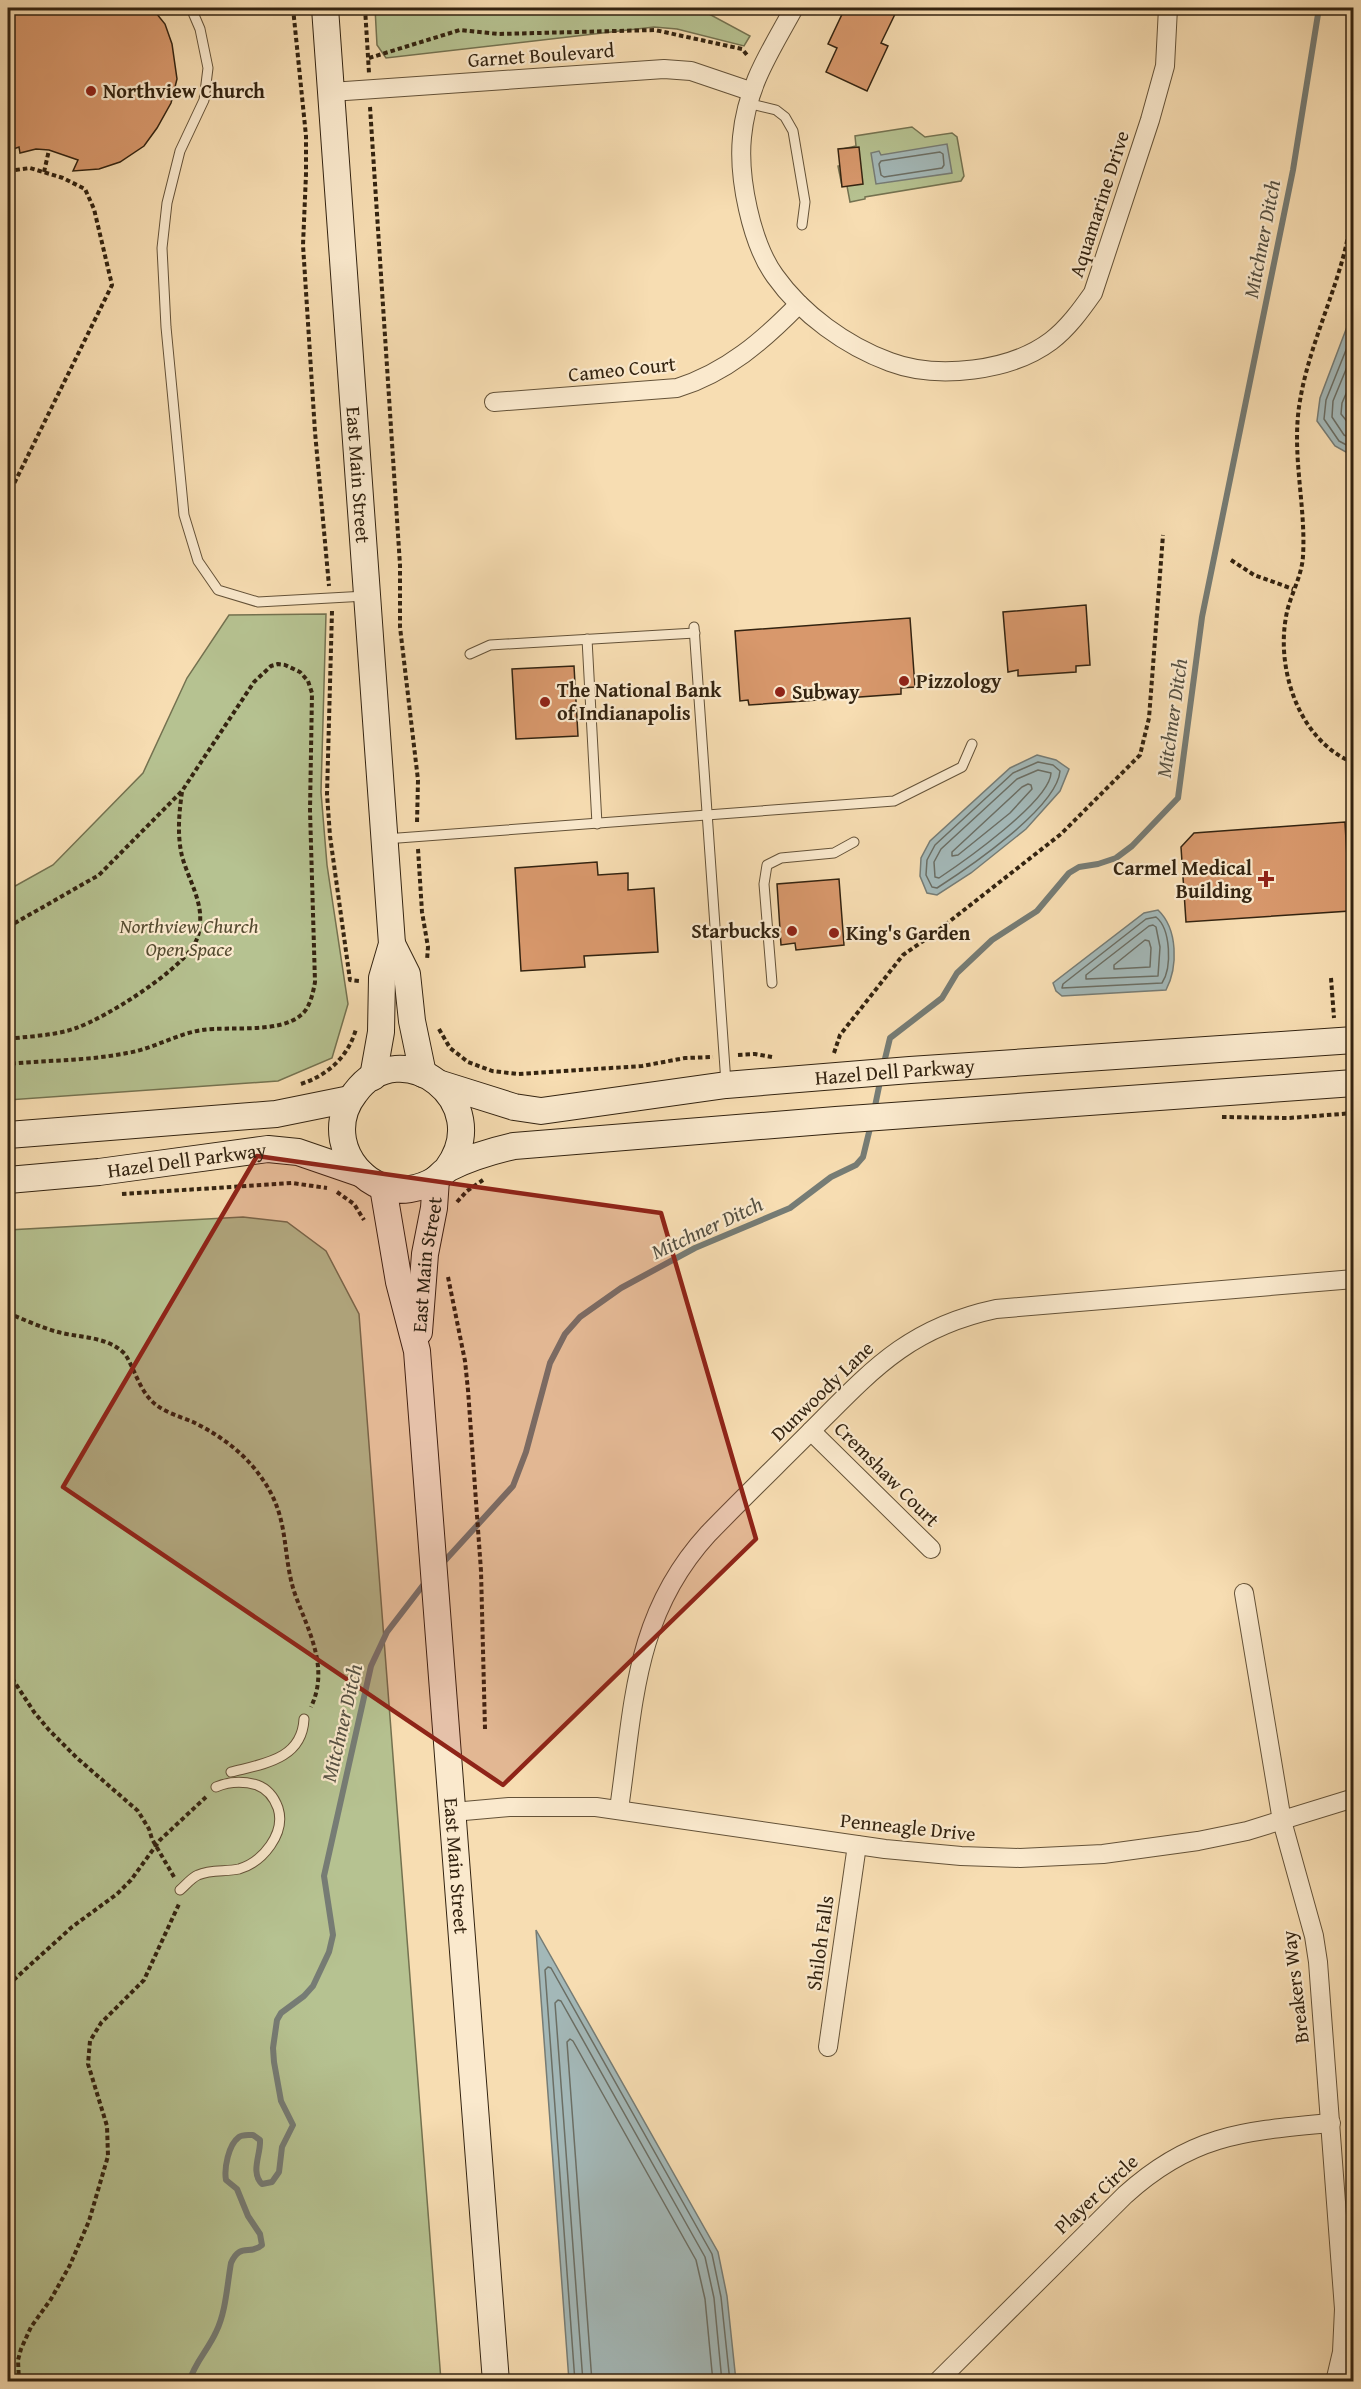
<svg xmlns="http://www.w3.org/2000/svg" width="1361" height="2389" viewBox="0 0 1361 2389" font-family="'Gentium Book Plus',serif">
<rect width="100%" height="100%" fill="#f7ddb2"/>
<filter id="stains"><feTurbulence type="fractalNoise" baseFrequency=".00333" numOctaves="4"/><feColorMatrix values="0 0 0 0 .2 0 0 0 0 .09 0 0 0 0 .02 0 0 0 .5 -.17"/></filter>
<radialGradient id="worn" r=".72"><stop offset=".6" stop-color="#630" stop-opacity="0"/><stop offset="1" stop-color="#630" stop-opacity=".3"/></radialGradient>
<g fill="#b6c291" stroke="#747250" stroke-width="1.5">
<polygon points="375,8 698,8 750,36 744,46 677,29 654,27 386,58 377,45"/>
<polygon points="912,127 925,137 952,133 957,137 964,176 961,181 865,197 865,199 850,202 847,186 842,186 838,166 844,165 842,149 856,146 855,136"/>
<polygon points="326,614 321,792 327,865 348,1004 332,1058 278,1081 8,1100 8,890 53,865 143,773 187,678 229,615"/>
<polygon points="243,1217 287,1222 326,1251 359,1314 441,2381 8,2381 8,1900 9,1895 8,1892 8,1230"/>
</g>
<g fill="#a3b8b8" stroke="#767c75" stroke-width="1.5">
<polygon points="947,144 952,173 876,184 871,153 879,151 881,155"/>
<polygon points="1353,311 1353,456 1335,446 1317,421 1320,398"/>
<polygon points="1037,755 1056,760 1069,769 1060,791 1026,829 971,873 937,895 927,893 920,876 921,858 930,841 1010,768"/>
<path d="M1158,910c20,19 20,57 8,80l-104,6 -6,-5 -3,-8 91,-70z"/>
<polygon points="536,1930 718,2252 727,2296 736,2381 569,2381"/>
</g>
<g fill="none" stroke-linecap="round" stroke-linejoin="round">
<g stroke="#6b6e64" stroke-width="1.5">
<polygon points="940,152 943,154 944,165 942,168 884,177 881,175 879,164 881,161"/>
<polyline points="1354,330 1326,400 1324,419 1339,441 1354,449"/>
<polyline points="1354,350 1333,401 1332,417 1344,435 1354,440"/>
<polyline points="1354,375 1342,403 1341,414 1354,430"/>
<path d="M1038,762l15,3 7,6c-3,37 -92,97 -123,117l-5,-1 -6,-12 1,-15 8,-15 78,-72z"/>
<path d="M1038,770l13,3c-1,28 -88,89 -112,105l-4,-1 -1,-15 7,-13 76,-70z"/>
<polygon points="1028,784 1031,785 1032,789 1010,813 958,855 952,856 952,852 1022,787"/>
<path d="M1156,917c15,12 16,51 6,66l-100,5 1,-4 83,-65z"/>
<polygon points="1153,925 1156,927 1160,947 1158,976 1086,979 1086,975 1149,926"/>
<polygon points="1145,940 1149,941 1151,948 1150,967 1114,969 1114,965"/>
<polyline points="575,2382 545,1970 548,1967 551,1968 712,2254 721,2297 730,2382"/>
<polyline points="583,2382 555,2003 558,2000 561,2001 705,2257 714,2298 722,2382"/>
<polyline points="592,2382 567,2042 570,2039 573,2041 696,2260 705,2299 713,2382"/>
</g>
<g stroke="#767c75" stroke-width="6">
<polyline points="883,1067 890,1038 942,998 957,973 992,940 1037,911 1069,873 1079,867 1098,864 1116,858 1132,846 1178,798 1202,617 1293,170 1319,8"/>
<polyline points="874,1111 881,1077"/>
<polyline points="440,1566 513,1486 526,1452 550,1363 565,1334 580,1317 621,1288 695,1248 790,1208 831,1177 856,1165 863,1157 871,1124"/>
<path d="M189,2382c6,-20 19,-32 27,-50 10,-20 11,-47 15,-69 9,-21 19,-7 31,-18l-2,-11 -12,-18 -11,-27 -11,-9c-2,-11 2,-35 13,-43 4,-3 9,-2 14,-2l7,5c1,14 -10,32 2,44l10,-2 7,-10 3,-25 11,-22 -12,-24 -7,-39 -1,-14 4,-28 4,-7 23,-17 9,-10 16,-34 4,-17 -9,-59 47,-210 16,-34 40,-52"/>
</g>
</g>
<g fill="#d8986c" stroke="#332310" stroke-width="1.5">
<polygon points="20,8 152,8 165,24 172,44 177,79 171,103 157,128 144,146 120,162 99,169 73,171 78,160 49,150 36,149 20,153 19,147 8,151 8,20"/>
<polygon points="845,8 898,8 881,43 888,46 867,91 826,72 837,48 828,44"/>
<polygon points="859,147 863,184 842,187 838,149"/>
<polygon points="1086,605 1090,665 1076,666 1076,672 1018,676 1018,670 1008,672 1003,612"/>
<polygon points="910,618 915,687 901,688 901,694 749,705 748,700 740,701 735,631"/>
<polygon points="574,666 578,736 516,739 512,669"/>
<polygon points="1345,822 1350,911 1186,922 1181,847 1194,833"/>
<polygon points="597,862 598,875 628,873 628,890 654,888 658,952 584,956 585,967 521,971 515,868"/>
<polygon points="839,879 844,945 796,950 795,943 781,945 777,884"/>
</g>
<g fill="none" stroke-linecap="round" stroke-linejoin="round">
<g stroke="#645238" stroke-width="11">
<g id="lane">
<polyline points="191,8 200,29 208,68 204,100 180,151 167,203 162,248 166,327 184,515 198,561 218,590 258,602 366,596"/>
<polyline points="747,103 776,110 785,117 793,131 805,202 802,225"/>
<polyline points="694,627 726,1083"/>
<polyline points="587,639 597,824"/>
<polyline points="470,654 490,645 695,633"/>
<polyline points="385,839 894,801 962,767 972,744"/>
<polyline points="772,983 764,884 767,865 781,858 834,853 854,842"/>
<path d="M231,1772c31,-8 71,-12 73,-53"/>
<path d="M180,1890c6,-5 11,-12 18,-15 13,-6 28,-3 41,-6 24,-7 47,-36 39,-61 -4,-11 -10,-19 -21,-23 -14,-4 -29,-3 -41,2"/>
</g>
</g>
<g stroke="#645238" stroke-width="20">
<g id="street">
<path d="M794,8c-24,44 -47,77 -52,129 -4,40 9,106 33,139 27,38 71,70 115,86 48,18 121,9 161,-21 17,-13 30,-31 42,-48l57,-173 15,-54 3,-58"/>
<polyline points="331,92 664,69 691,71 750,91"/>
<path d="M494,402l183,-14c49,-15 87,-48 122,-84"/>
<polyline points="811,1431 931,1549"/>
<polyline points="1244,1593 1282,1821 1314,1936 1318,1962 1344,2309 1342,2352 1335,2382"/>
<path d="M619,1809c15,-103 14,-193 89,-275 33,-34 67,-67 101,-101 61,-61 98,-105 187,-124l358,-30"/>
<polyline points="453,1812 509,1807 596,1807 885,1849 961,1856 1020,1858 1103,1854 1198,1841 1247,1831 1354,1798"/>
<polyline points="828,2047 857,1845"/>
<path d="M937,2382l188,-187c67,-61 120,-64 206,-72"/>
</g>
</g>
<g stroke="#332310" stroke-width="28">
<g id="secondary">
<path id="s1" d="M325,8l67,936 -10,34 -1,54 -8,45"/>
<polyline points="392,944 407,974 412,1021 423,1074"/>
<path id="s2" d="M441,1084l73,23 27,4 185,-26 184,-15 444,-30"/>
<polyline points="8,1135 276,1114 350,1099"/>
<path d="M447,1169c50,-67 -46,-139 -92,-76 -11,14 -15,30 -12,47 4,21 19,39 40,47 17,6 37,2 52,-7 5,-4 9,-9 14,-12 20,-10 43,-17 65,-22l322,-26 518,-37"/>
<path id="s3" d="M8,1180l91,-8 169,-23 30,3 64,22"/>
<path id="s4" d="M383,1187l16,95 18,69 79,1031"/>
<path id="s5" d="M419,1332l6,-78 9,-46 2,-29"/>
</g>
</g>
<g stroke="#332310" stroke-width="4" stroke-dasharray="4.5 3" stroke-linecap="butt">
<polyline points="293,8 306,136 306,174 303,245 315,432 329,586"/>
<polyline points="365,8 369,73"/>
<polyline points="369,58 460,30 498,34 655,30 742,49 747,55"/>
<polyline points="370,107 400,565 400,627 418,780 417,823"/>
<path d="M1354,165c-3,26 -2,55 -8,81 -13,54 -39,105 -47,161 -7,50 7,100 4,149 -1,21 -14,41 -17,61 -10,54 14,125 68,146"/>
<polyline points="8,171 30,168 63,178 85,189 94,209 112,285 8,496"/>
<polyline points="44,172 49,150"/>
<polyline points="1231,560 1254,575 1293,589"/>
<polyline points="332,611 327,794 330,836 350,980 360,981 360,982"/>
<polyline points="418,849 422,912 428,947 427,960"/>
<path d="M8,927l91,-52 83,-84 72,-109 17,-16 7,-2 7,1 15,7 8,9 4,12 -2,117 5,172c-2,11 -5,26 -14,33 -22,19 -72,11 -99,15 -26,4 -49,19 -75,23 -39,8 -80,7 -119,11"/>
<polyline points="1331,978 1334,1018"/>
<polyline points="439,1029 450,1048 468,1062 492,1071 518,1074 642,1066 685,1058 713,1057"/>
<path d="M8,1039c22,-3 46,-3 68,-11 31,-11 97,-53 116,-80 7,-9 9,-23 8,-35 -2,-20 -13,-38 -18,-57 -5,-21 -3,-43 0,-64"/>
<polyline points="834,1053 840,1035 903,955 936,932 1061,834 1140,755 1149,718 1163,535"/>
<polyline points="738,1055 755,1054 772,1057"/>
<path d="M301,1084c27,-9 47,-27 55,-55"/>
<polyline points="1222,1117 1289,1118 1354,1113"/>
<polyline points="337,1192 354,1204 364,1220"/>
<polyline points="122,1194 292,1183 327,1188"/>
<polyline points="457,1202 467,1191 483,1180"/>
<polyline points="448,1277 465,1361 468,1390 481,1571 485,1729"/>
<path d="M8,1313c17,7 36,16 54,20 22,5 46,4 63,21 9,14 13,31 24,44 10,13 30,18 44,24 28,14 52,31 70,58 28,40 18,76 33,117 14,37 33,72 15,110"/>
<polyline points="8,1672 34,1712 49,1730 77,1758 138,1811 149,1829 152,1839 174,1877"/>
<polyline points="8,1985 72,1927 117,1894 131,1880 160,1840 206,1797"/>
<polyline points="19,2382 18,2360 21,2349 31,2327 51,2299 70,2265 89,2221 108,2156 107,2126 88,2064 90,2041 101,2023 144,1980 179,1904"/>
</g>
<use href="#lane" stroke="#fae9cd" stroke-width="9"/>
<use href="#street" stroke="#fae9cd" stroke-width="18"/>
<use href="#secondary" stroke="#fae9cd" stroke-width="26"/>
</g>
<path fill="#8f2418" fill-opacity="0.2" stroke="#8f2418" stroke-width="4.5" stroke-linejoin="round" d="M257,1156l404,57 95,326 -253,246 -440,-298z"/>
<g fill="#8f2418" stroke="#fae9cd" stroke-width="2">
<circle cx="91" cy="91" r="6"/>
<circle cx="904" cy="681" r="6"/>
<circle cx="780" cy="692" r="6"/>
<circle cx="545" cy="702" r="6"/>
<path d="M1263 870h6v6h6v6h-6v6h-6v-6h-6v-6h6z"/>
<circle cx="792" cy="931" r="6"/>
<circle cx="834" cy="933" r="6"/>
</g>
<g text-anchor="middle" stroke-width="4.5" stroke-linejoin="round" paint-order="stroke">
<g font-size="20" fill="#332310" stroke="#fae9cd">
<text transform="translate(541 55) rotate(-4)" y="7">Garnet Boulevard</text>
<text transform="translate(1099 204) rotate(-72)" y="7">Aquamarine Drive</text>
<text transform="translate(622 369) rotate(-6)" y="7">Cameo Court</text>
<text dy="7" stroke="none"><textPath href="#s1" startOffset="468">East Main Street</textPath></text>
<text dy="7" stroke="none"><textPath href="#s2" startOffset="460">Hazel Dell Parkway</textPath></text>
<text dy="7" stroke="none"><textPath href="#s3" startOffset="180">Hazel Dell Parkway</textPath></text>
<text dy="7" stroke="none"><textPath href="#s5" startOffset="68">East Main Street</textPath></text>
<text transform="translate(822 1391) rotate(-44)" y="7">Dunwoody Lane</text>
<text transform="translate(887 1474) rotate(45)" y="7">Cremshaw Court</text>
<text transform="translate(908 1827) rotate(6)" y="7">Penneagle Drive</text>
<text dy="7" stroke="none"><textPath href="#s4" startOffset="684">East Main Street</textPath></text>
<text transform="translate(820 1943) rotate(-82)" y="7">Shiloh Falls</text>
<text transform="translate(1295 1987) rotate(-97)" y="7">Breakers Way</text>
<text transform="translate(1096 2194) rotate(-43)" y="7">Player Circle</text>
</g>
<g font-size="20" font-weight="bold" fill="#332310" stroke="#fae9cd" text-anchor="start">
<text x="103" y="98">Northview Church</text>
<text x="916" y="688">Pizzology</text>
<text x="557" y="697">The National Bank<tspan x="557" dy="23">of Indianapolis</tspan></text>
<text x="792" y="699">Subway</text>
<text x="1252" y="875" text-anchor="end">Carmel Medical<tspan x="1252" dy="23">Building</tspan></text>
<text x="780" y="938" text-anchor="end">Starbucks</text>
<text x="846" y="940">King's Garden</text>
</g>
<g font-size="20" font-style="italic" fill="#544b30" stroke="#fae9cd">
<text x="189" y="933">Northview Church<tspan x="189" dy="23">Open Space</tspan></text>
</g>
<g font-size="21" font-style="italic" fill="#555042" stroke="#fae9cd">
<text transform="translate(1262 239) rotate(-79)" y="7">Mitchner Ditch</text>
<text transform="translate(1172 718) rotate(-82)" y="7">Mitchner Ditch</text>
<text transform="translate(707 1228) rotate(-25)" y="7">Mitchner Ditch</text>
<text transform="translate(342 1723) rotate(-77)" y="7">Mitchner Ditch</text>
</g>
</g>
<rect width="1361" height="2389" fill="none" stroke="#f7ddb2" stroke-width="30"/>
<rect x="9" y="9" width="1343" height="2371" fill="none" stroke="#332310" stroke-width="3"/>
<rect x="15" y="15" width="1331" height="2359" fill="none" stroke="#332310" stroke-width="1.5"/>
<rect width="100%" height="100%" filter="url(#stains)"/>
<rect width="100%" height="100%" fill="url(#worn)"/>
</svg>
